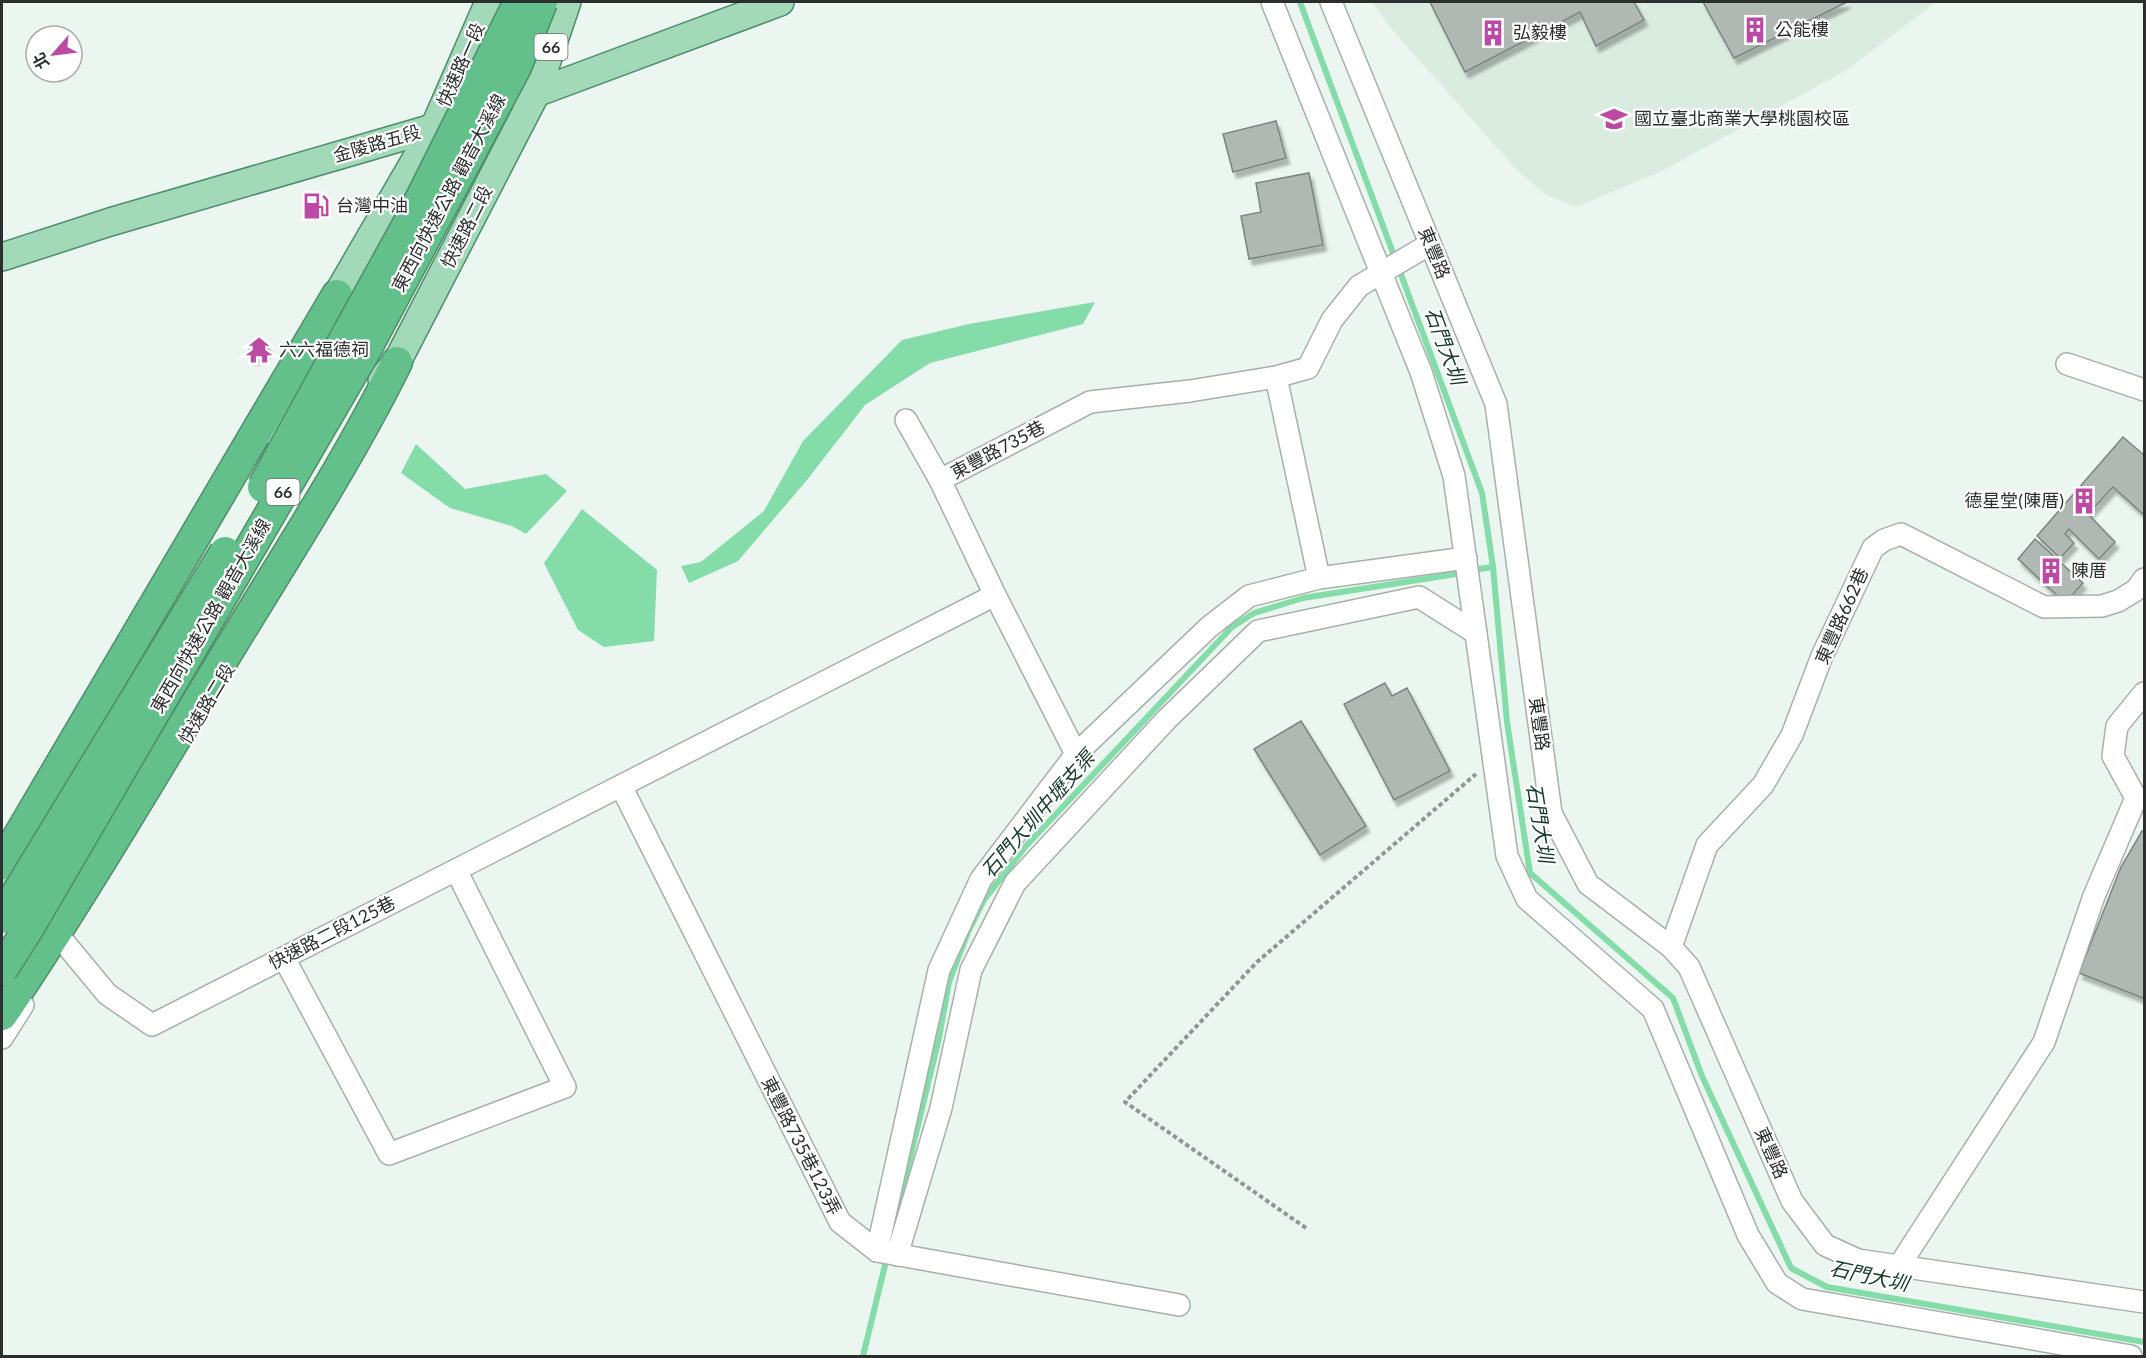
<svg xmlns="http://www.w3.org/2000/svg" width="2146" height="1358" viewBox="0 0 2146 1358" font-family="Lato,'Noto Sans TC',sans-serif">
<defs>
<filter id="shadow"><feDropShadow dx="3.5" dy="6" stdDeviation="1.5" flood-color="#0004"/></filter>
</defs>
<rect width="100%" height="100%" fill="#ecf6f0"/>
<polygon fill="#daebe0" points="1372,2 1936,2 1847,70 1662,171 1576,207 1546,195 1516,169 1393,31"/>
<g fill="#84dca8">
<polygon points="1095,302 1083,324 930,363 865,405 807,480 738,561 689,583 681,566 701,562 764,511 803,441 902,340 969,324"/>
<polygon points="416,444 465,489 546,474 567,491 526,534 512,526 450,508 401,473"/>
<polygon points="582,509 657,570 654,641 604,647 578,630 544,563"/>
</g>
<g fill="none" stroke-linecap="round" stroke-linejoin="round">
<g stroke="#84dca8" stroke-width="6">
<polyline points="1300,2 1482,493 1493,567 1507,722 1530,873 1673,998 1702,1076 1791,1268 1827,1287 2144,1342"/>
<polyline points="1479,569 1493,567"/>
<polyline points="890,1241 939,1038 949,982 968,932 984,900 1026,846 1232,627 1254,613 1303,598 1456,574"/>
<polyline points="863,1356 887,1257"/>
</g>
</g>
<g fill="#afb8b2" stroke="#7b847e" stroke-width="1.5" filter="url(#shadow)">
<polygon points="1430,2 1634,2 1644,20 1596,46 1580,12 1465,72"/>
<polygon points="1703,2 1847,2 1734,58"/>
<polygon points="1276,121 1286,158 1233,172 1223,134"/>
<polygon points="1309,173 1323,245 1249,259 1241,216 1261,212 1256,183"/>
<polygon points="264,341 269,350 254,359 249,350"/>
<polygon points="2123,437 2144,455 2144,515 2113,487 2088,514 2115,542 2099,559 2069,529 2065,534 2074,543 2060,558 2037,536"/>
<polygon points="2035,539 2083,583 2065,603 2018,559"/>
<polygon points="1385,683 1392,696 1407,688 1450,771 1394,800 1344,704"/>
<polygon points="1301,721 1366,826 1320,855 1254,749"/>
<polygon points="2142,831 2144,832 2144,995 2143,998 2079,973 2121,867"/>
</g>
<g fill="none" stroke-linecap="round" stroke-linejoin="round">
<g stroke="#a7b0aa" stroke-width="24">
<g id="minor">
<polyline points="1272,2 1421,372 1454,476 1507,856 1527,899 1653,1009 1748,1235 1777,1283 1802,1299 2131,1356"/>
<polyline points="1331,2 1496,404 1551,813 1588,884 1671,947 1689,967 1792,1201 1825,1245 1858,1260 2144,1302"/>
<polyline points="2067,364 2144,390"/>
<polyline points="1276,377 1319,578"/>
<polyline points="906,420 940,480"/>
<polyline points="995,595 1076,754"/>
<polyline points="621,786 840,1222 877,1251 1179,1305"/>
<polyline points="64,942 107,994 152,1025 995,595 940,480 1090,402 1190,391 1276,377 1308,368 1332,320 1359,286 1430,244"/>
<polyline points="1671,947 1707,845 1763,785 1792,735 1822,656 1873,548 1884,540 1901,534 2044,607 2102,606 2118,601 2136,590 2144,579"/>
<polyline points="284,958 389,1154 565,1087 456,870"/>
<polyline points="2,1038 23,1005"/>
<polyline points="877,1251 939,970 981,879 1076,754 1209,627 1249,596 1319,578 1466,558"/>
<polyline points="897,1255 941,1108 971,970 1015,883 1167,719 1258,631 1419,597 1476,633"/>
<polyline points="1899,1266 2044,1042 2094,896 2136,798 2113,756 2117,726 2144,693"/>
</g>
</g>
<g stroke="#4f8d6a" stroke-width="30">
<g id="major">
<polyline points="525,97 780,2"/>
<polyline points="2,257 110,222 443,125"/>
<polyline points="382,379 397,362 536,93 567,2"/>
<polyline points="274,431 308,374 337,295 434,128 489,2"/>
<polyline points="2,886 25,848"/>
</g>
</g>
<g stroke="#4f8d6a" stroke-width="33">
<g id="highway">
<polyline points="2,864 337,295"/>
<path d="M2,1015c80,-119 153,-243 228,-367 57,-94 118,-187 167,-286"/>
</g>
</g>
<polyline stroke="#919894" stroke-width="4" stroke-dasharray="4.5 3" stroke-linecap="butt" points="1306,1228 1125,1102 1257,962 1476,774"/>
<use href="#minor" stroke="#fff" stroke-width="21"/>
<use href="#major" stroke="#a1d9b9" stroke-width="27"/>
<use href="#highway" stroke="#63c08b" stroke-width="30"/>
<g stroke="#4f8d6a" stroke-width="33" stroke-linecap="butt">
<g id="highway-bridge">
<polyline points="263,487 408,224 519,2"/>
<polyline points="2,918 225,552"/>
<polyline points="2,970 28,929 364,353 516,67 542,2"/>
</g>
</g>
<use href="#highway-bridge" stroke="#63c08b" stroke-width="30"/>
</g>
<defs>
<g id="building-bare" transform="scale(2.07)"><path d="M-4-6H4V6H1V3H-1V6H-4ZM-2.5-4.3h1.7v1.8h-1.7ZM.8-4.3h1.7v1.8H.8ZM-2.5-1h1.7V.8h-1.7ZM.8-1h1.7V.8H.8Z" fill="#bc49a4" stroke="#fff" stroke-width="2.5" paint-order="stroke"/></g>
<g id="university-bare" transform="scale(2.07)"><path d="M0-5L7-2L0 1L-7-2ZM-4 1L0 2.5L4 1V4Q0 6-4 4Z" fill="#bc49a4" stroke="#fff" stroke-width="2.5" paint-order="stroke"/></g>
<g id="fuel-bare" transform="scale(2.07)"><path d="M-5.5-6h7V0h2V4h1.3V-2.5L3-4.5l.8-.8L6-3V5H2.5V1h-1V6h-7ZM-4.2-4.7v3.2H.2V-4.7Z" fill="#bc49a4" stroke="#fff" stroke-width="2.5" paint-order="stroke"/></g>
<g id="temple-bare" transform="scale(2.07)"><path d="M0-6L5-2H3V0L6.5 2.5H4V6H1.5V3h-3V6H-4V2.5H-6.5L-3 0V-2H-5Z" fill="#bc49a4" stroke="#fff" stroke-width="2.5" paint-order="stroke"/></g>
</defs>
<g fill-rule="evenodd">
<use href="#building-bare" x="1755" y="30"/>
<use href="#building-bare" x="1493" y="33"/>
<use href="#university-bare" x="1614" y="119"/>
<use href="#fuel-bare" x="316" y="206"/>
<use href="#temple-bare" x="259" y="350"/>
<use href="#building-bare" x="2084" y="501"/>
<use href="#building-bare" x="2051" y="571"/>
</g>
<g text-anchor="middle" stroke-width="4.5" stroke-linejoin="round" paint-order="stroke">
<g fill="#fff" stroke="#6b6d6c" stroke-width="1.5">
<rect x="534.5" y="34" width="33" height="26" rx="4.5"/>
<rect x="266.5" y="479" width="33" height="26" rx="4.5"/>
</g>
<g font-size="16" font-weight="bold" fill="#2b2f2d">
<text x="551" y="53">66</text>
<text x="283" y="498">66</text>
</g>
<g font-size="18" fill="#2b2f2d" stroke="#fff" text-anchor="start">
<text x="1775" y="36">公能樓</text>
<text x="1513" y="39">弘毅樓</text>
<text x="1634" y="125">國立臺北商業大學桃園校區</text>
<text x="336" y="212">台灣中油</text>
<text x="279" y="356">六六福德祠</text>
<text x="2064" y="507" text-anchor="end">德星堂(陳厝)</text>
<text x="2071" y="577">陳厝</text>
</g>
<g font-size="18" fill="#2b2f2d" stroke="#fff">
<text transform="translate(461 65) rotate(-66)" y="6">快速路一段</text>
<text transform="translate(377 144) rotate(-16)" y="6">金陵路五段</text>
<text transform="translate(449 193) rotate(-62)" y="6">東西向快速公路 觀音大溪線</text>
<text transform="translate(467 227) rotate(-63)" y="6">快速路二段</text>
<text transform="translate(1434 253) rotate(68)" y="6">東豐路</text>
<text transform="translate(998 450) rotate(-28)" y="6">東豐路735巷</text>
<text transform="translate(211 616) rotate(-60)" y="6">東西向快速公路 觀音大溪線</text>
<text transform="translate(1842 616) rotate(-66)" y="6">東豐路662巷</text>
<text transform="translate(207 704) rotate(-59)" y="6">快速路二段</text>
<text transform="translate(1539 724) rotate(82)" y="6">東豐路</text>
<text transform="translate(332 933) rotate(-27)" y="6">快速路二段125巷</text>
<text transform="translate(801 1146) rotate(63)" y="6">東豐路735巷123弄</text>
<text transform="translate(1771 1153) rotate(66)" y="6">東豐路</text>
</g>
<g font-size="20" font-style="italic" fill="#163c27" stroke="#fff">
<text transform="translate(1445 346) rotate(70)" y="7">石門大圳</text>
<text transform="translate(1038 814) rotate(-49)" y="7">石門大圳中壢支渠</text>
<text transform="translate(1540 823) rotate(81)" y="7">石門大圳</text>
<text transform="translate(1869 1276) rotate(12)" y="7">石門大圳</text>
</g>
</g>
<rect width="2146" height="1358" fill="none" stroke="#2b2f2d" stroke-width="6"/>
<g transform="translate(54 54) rotate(242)"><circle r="28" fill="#ffffff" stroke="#aaacab" stroke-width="1.5"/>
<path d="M0-4.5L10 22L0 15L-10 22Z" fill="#bc49a4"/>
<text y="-9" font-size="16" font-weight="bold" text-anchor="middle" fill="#2b2f2d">北</text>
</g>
</svg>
